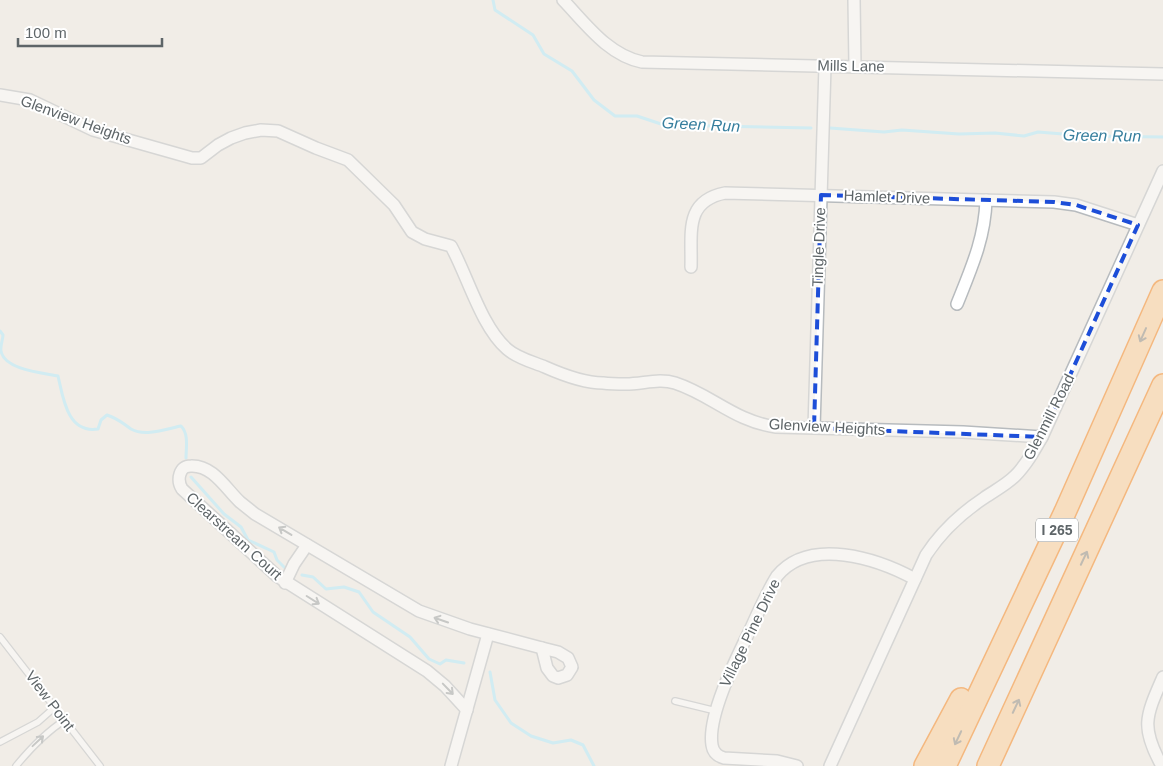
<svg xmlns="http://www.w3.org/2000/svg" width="1163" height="766" viewBox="0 0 1163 766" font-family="Helvetica,sans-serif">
<rect width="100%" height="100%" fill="#f1ede7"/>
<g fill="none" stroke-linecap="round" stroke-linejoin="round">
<g stroke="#aaebff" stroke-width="3">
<polyline points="493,0 495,10 533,35 544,54 572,71 594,100 615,116 637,116 664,125 811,128"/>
<polyline points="830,128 884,132 902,130 959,134 995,133 1024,136 1038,132 1088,136 1163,137"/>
<path d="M0,331l3,4c0,4 -3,11 -2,16 3,19 43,22 57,25 5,21 9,58 40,53l3,-9 6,-5c12,4 15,8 24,14 14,8 35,0 50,-3 8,8 5,22 5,32"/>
<polyline points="191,477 224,514 241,527 248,540 274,552 277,560 285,568"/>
<polyline points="302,575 313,577 326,589 344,587 359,592 373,612 410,637 429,659 440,664 446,660 464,663"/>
<polyline points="490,672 495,700 511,723 531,736 553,743 571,740 583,745 594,766"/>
</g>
<g stroke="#b7bbbe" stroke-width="8">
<g id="lane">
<polyline points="0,637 100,766"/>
<polyline points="675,701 716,711"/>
<polyline points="0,742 38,722 55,707"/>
<path d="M16,766c14,-17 30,-34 49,-46"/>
</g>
</g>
<g stroke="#b7bbbe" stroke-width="14">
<g id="street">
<path d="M563,0c23,24 45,55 79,62l521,12"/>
<polyline points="854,0 855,66"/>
<path d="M0,95l30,5 63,30 99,28h9l17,-13 13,-7 14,-5 16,-3 17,1 38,17 32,12 46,45 18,27 13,7 26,7c17,31 30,80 56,103 10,9 26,13 38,18 18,8 39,16 58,16 8,1 16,1 23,1 17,0 33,-6 49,-1 37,12 59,38 101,44l187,5 79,5"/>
<path d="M691,267c1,-34 -7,-66 34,-74l329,9 22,3 62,20"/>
<path d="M957,304c14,-35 28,-66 29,-104"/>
<polyline points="814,428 825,66"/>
<polyline points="285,583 294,564 307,545"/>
<polygon points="542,648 558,652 568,658 572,667 567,675 558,678 553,676 547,668"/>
<path d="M467,710l-22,-24 -18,-15 -150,-95 -95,-87c-3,-5 -4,-9 -2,-15 2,-6 5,-8 11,-8 22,-1 35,23 49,36 5,4 10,8 15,12l164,97 51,18 72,19"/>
<polyline points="451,766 488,634"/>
<path d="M797,766l-20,-5 -53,-3c-7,-2 -11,-6 -12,-13 -5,-30 26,-90 39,-117 8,-18 16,-36 26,-52 33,-40 101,-17 138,3"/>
<path d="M830,766l96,-211c15,-23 34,-41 58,-57 10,-7 22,-13 31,-22 11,-11 19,-25 27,-39l121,-266"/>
<path d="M1162,766c-22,-39 -16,-50 1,-89"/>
</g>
</g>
<g stroke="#f97800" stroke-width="24">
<g id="highway">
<polyline points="925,766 961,699"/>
<polyline points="945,766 1065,512 1163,291"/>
<polyline points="988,766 1163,385"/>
</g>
</g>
<use href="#lane" stroke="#fff" stroke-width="5.5"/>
<use href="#street" stroke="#fff" stroke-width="11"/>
<use href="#highway" stroke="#ffcc91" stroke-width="21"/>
</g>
<defs><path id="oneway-shaft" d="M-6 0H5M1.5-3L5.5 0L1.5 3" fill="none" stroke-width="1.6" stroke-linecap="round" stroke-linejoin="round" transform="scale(1.25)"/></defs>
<g stroke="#867f72">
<use href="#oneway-shaft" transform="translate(1143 335) rotate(114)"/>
<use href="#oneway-shaft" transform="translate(1084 558) rotate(-65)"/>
<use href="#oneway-shaft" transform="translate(1016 706) rotate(-65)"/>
<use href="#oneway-shaft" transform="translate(958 738) rotate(115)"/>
</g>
<g stroke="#969b9d">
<use href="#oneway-shaft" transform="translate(285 531) rotate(-149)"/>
<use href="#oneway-shaft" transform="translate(313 600) rotate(32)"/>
<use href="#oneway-shaft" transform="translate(441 620) rotate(-161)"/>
<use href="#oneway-shaft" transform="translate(448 689) rotate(46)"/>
<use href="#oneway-shaft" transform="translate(38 741) rotate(-43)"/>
</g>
<path d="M0 0H1163V766H0ZM821,195l233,7 22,3 62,20 -96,212 -228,-9z" fill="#f1ede7" fill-opacity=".55" fill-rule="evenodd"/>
<path fill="none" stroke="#1d4ed8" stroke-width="4" stroke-dasharray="10 6" stroke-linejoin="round" d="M821,195l233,7 22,3 62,20 -96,212 -228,-9z"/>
<g text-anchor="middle" stroke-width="4" stroke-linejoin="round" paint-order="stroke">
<rect fill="#fff" stroke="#8e9395" stroke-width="1" x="1036" y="518.5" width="42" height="23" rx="4"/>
<g font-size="14" font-weight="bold" fill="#5e6568">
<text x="1057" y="535">I 265</text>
</g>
<g font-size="15" fill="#5e6568" stroke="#fff">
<text transform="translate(851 66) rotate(1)" y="5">Mills Lane</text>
<text transform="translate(76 120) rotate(20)" y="5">Glenview Heights</text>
<text transform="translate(887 197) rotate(2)" y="5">Hamlet Drive</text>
<text transform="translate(819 247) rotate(-88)" y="5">Tingle Drive</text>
<text transform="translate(1049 417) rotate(-63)" y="5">Glenmill Road</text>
<text transform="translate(827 427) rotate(3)" y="5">Glenview Heights</text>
<text transform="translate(234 536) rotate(42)" y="5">Clearstream Court</text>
<text transform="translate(750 633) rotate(-64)" y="5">Village Pine Drive</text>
<text transform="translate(50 701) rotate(53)" y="5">View Point</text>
</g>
<g font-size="16" font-style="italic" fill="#367e9d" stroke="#fff">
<text transform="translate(701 124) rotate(3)" y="6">Green Run</text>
<text transform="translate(1102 135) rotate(1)" y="6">Green Run</text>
</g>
</g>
<path d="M18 38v8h144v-8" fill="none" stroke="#5e6568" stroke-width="2.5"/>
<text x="25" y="38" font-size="15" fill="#5e6568" stroke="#ffffff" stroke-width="4" paint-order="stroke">100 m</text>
</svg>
